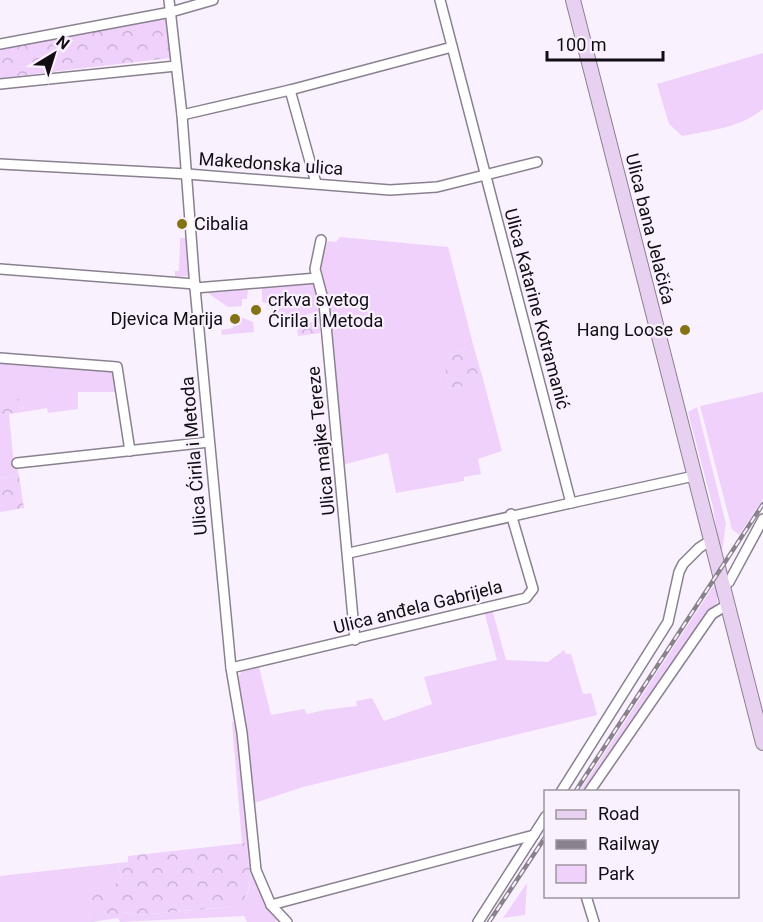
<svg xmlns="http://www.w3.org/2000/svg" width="763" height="922" viewBox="0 0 763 922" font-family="Roboto,sans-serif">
<defs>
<pattern id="forest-crowns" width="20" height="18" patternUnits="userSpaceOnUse" patternTransform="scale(1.5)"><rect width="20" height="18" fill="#efd1fb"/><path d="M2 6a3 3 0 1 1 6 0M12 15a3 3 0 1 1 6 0" fill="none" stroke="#ccb2d6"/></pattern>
</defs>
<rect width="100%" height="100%" fill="#faf1fe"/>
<g fill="#efd1fb">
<path d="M763,53v56c-23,19 -52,21 -81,27l-13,-12 -12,-40z"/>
<polygon points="340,237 448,247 473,344 457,351 444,364 450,390 483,379 502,451 478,459 481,474 464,477 464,481 396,493 388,453 342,465 318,267 328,241 336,242"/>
<polygon points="180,238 186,238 188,276 175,277 175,271 179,271"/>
<polygon points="313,282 316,285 319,311 279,323 272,316 271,305 262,302 262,286 275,287 277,284"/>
<polygon points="248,289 247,299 242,299 242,306 228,307 208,293"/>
<polygon points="241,317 253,322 254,332 222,335 221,330 233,328 232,318"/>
<polygon points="0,361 115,370 120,392 78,392 78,409 48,413 47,408 23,412 24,405 0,401"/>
<polygon points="763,392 763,499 739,535 732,529 700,406"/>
<polygon points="697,407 726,524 721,557 713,507 688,412"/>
<polygon points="9,414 14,466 17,466 19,476 0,478 0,415"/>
<polygon points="718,579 717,602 585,791 579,792"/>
<polygon points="492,609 506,660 548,662 564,650 566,654 571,654 583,694 591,693 597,715 303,787 252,804 239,686 239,676 242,671 259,667 271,715 304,709 307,714 324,710 357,706 356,701 372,698 384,721 432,704 424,677 497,660 484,611"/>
<path d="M237,721l13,126 28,72 -3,3h-28l-3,-6 -124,6 -2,-4 5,-6 15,3 91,-8c29,-3 22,-43 16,-64h-3l-10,-121z"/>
<polygon points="118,863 122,877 112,889 97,893 84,890 81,897 92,922 0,922 0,876"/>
<polygon points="527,883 525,915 503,918"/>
</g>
<g fill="url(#forest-crowns)">
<polygon points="165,16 170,58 0,78 0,50"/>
<polygon points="310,284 314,287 317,309 297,316 293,300 299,297 298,286"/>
<polygon points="320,318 320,333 298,336 297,323 310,323"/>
<polygon points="473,344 483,379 450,390 444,364 457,351"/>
<polygon points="21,399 24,405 23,412 0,415 0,401"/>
<polygon points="19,476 24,508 0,512 0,478"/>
<path d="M245,843c6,22 10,46 -6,63l-101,9 -14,-3 -6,6 -26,4 -11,-25 3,-8 13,4 15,-5 10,-11 -4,-14 10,-1v-6z"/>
</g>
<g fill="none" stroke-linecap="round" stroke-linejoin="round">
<g stroke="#8a808f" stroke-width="12">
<g id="street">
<polyline points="169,0 182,115 195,288 231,668 242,733 256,870 271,905 287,922"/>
<polyline points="440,0 571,503 694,476"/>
<polyline points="0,44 171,12 213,0"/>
<polyline points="0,84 176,66"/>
<polyline points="290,90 316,183"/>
<polyline points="182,115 290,90 452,47"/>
<polyline points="0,164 187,174 390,190 437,187 537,162"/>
<polyline points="321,240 315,269 324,303 355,640"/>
<polyline points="0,269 195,284"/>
<polyline points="195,288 317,278"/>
<polyline points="0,358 117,367 130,451"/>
<polyline points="17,463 209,442"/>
<polyline points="349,553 571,503"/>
<polyline points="722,586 729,582 763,519"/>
<polyline points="231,668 526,598 533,589 511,514"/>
<polyline points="561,792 668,622 679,572 683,564 699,548 711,540"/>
<polyline points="589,792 712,614 727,605"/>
<polyline points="586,896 594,922"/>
<polyline points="271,905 534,835"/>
<polyline points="478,922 546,816"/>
</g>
</g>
<g stroke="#8a808f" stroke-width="16">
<polyline id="secondary" points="573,0 763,743"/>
</g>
<use href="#street" stroke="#fff" stroke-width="9"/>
<use href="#secondary" stroke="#e8d1f0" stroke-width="14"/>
<g stroke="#89828c" stroke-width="4.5">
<g id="rail">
<polyline points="575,792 763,504"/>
<polyline points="489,922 546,836"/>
</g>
</g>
<use href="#rail" stroke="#faf1fe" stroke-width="2" stroke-dasharray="7" stroke-linecap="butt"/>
</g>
<g fill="#847315" stroke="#faf1fe" stroke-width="2">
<circle cx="182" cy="224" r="6"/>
<circle cx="256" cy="310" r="6"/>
<circle cx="235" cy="319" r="6"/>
<circle cx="685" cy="330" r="6"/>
</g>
<g text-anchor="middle" stroke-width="4.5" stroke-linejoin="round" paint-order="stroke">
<g font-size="18" fill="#110d12" stroke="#faf1fe">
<text transform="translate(271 164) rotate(4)" y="6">Makedonska ulica</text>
<text transform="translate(650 229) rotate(76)" y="6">Ulica bana Jelačića</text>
<text transform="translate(537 309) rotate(75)" y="6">Ulica Katarine Kotramanić</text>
<text transform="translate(321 441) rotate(-96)" y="6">Ulica majke Tereze</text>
<text transform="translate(194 456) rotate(-95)" y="6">Ulica Ćirila i Metoda</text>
<text transform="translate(418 607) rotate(-14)" y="6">Ulica anđela Gabrijela</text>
</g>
<g font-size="18" fill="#110d12" stroke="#faf1fe" text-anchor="start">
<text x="194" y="230">Cibalia</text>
<text x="268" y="306">crkva svetog<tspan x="268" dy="21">Ćirila i Metoda</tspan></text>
<text x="223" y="325" text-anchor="end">Djevica Marija</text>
<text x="673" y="336" text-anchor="end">Hang Loose</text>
</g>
</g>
<rect x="544" y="790" width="195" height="108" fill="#faf1fe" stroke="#9d96a0" stroke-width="1.5"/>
<rect x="556" y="810" width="30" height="9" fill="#e8d1f0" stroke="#9d96a0" stroke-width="1.5"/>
<text x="598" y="820" font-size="18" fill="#110d12">Road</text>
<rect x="556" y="840" width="30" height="9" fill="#89828c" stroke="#9d96a0" stroke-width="1.5"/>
<text x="598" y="850" font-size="18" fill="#110d12">Railway</text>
<rect x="556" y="865" width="30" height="18" fill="#efd1fb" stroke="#9d96a0" stroke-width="1.5"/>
<text x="598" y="880" font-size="18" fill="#110d12">Park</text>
<g transform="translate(54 54) rotate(38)" stroke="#faf1fe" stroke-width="4.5" paint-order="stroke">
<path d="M0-4.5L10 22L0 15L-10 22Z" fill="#110d12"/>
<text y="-9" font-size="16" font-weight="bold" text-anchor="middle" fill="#110d12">N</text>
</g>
<path d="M547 51v9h116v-9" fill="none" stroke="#110d12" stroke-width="3"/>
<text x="556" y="51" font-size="18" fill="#110d12" stroke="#faf1fe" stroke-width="4.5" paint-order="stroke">100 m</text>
</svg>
